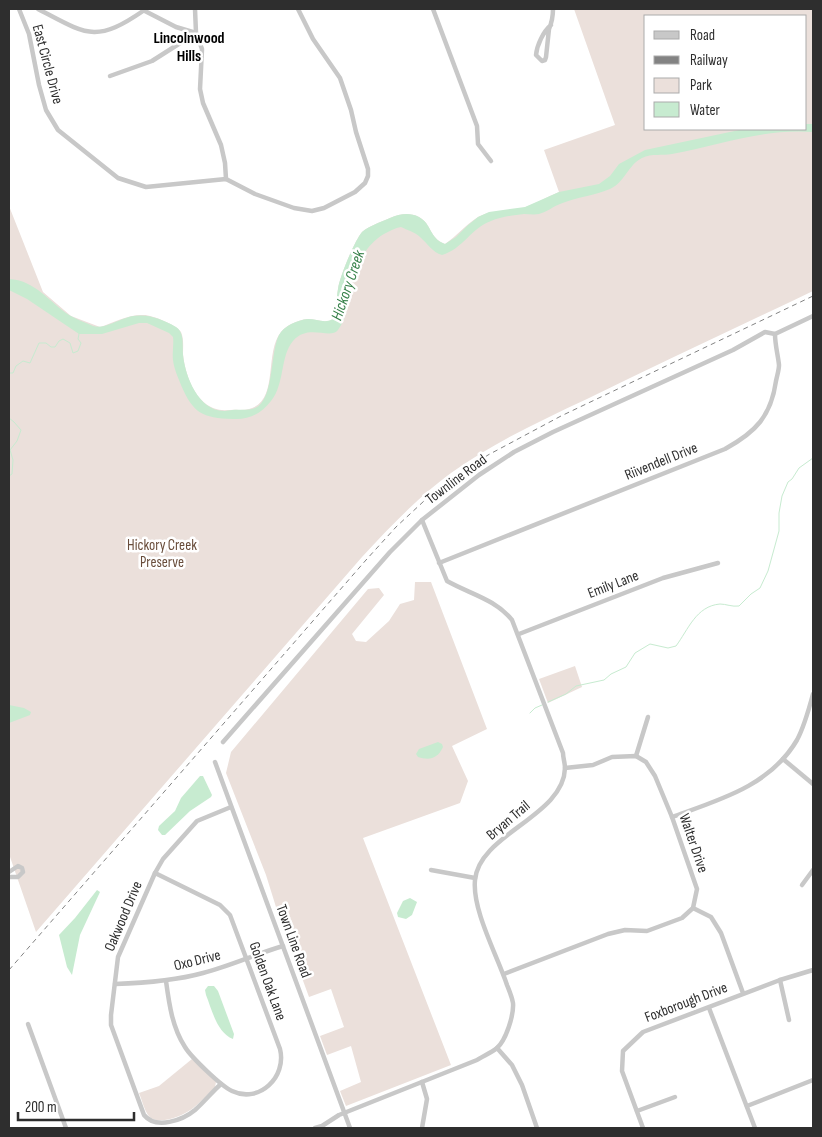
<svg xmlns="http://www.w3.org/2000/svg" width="822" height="1137" viewBox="0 0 822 1137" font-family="'Sofia Sans Condensed',sans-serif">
<rect width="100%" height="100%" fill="#fff"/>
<g fill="#ebe0db" fill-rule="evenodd">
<path d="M574,9h239v282c-75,36 -151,71 -226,108 -47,22 -94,44 -136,74 -33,24 -61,54 -89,84l-326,375 -27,-78v-648l34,86 28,24 29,11c13,-4 29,-13 44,-12 8,0 33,10 37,17 3,7 2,15 2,22 2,20 11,46 30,54 10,4 17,1 26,2 44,1 23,-55 42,-78 5,-7 18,-12 26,-13 10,0 18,5 26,0 4,-10 3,-20 5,-30 1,-11 17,-49 24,-57 7,-6 19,-10 28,-14 10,-4 19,-6 29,-1 13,7 10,21 26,27 12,-8 20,-19 33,-27 14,-8 30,-5 45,-9 12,-4 24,-11 36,-16l-15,-42 71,-25zM646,16h160v113h-160z"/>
<polygon points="415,582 431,582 487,729 452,746 468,781 460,803 363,838 451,1065 346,1106 340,1091 361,1082 351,1046 327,1055 320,1036 344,1027 331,989 309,997 276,907 266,875 226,773 231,752 368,589 379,588 384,595 352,634 356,641 366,642 389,621 400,604 414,600"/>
<polygon points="575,666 582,687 548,703 539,679"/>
<path d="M192,1059l24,23 -1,5c-7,7 -15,16 -23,22 -10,7 -35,18 -44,6 -4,-6 -6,-15 -9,-22l20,-7z"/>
</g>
<g fill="#c7ebd0">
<path d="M806,124h7v8c-48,-4 -94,13 -141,22 -10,2 -20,-1 -30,4 -14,7 -17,24 -32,31 -16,7 -34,8 -50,15 -8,3 -13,8 -21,10 -5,1 -10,0 -15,0 -10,1 -24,3 -33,7 -20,7 -28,28 -49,34 -10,-3 -14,-11 -22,-18 -5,-5 -13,-7 -19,-10 -6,1 -11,4 -17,7 -19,11 -28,32 -33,53 -3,14 -4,31 -13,43 -8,10 -30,-7 -45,11 -13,15 -8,43 -22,60 -10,13 -22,19 -38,18 -31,-1 -40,-6 -52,-34 -3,-8 -7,-16 -8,-25 -1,-8 1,-15 0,-23l-4,-4 -22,-10h-8l-37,11h-23l-52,-35 -18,-9v-11c26,1 40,23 60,36 7,4 17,8 24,11 11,3 23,-5 33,-8 17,-6 34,0 50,9 9,6 6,19 7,28 2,21 16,57 42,56 2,0 5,-1 7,-1 8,-1 15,1 23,-2 19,-7 15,-56 24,-73 5,-9 18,-15 29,-16 9,0 17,5 25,0 4,-10 3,-20 5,-30 1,-11 17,-49 24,-57 7,-6 19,-10 28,-14 10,-4 19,-6 29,-1 13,7 10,21 26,27l11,-7 11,-11 11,-9 11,-5 36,-5 34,-15 40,-8 11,-8 9,-12 26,-14 99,-21h62z"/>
<polygon points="9,705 24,708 31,712 30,715 9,723"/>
<path d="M438,742l4,2 1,3c-5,11 -13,14 -25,10l-2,-3 3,-5z"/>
<polygon points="200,776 203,776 212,795 211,797 190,811 165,835 162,835 158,830 159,826 175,811 181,798"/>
<polygon points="97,890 100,892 80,935 72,975 67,967 59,935 75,918"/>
<polygon points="410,898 417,902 412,915 406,919 398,917 397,913 403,901"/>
<path d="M208,986h6l4,5 16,43 -1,5c-16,-6 -21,-29 -27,-44l-1,-5z"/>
</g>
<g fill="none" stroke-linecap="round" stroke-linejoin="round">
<g stroke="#c7ebd0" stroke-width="1">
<polyline points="9,373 13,373 16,366 23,361 30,363 39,343 46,343 51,347 55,347 59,341 63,339 70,343 73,353 78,351 81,343 78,339 79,334"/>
<polyline points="9,418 14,422 21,430 17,441 10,450 13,460 12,474 9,476"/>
<path d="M548,702l18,-8 10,-8 28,-6 7,-6 15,-7 9,-14 15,-9 18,4 8,-2c12,-16 20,-40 44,-42 6,0 12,3 19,2l12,-12 9,-6 8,-17 11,-40v-18l3,-17 6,-14 4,-3 7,-11 14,-10"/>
<polyline points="530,713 535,708 542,705"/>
</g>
<g stroke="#c8c8c8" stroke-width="4.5">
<polyline points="19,9 29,34 39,85 46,110 58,130 118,178 146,187 226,179 255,194 294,208 312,211 324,208 355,192 365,183 368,176 368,169 356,132 351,110 340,78 313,39 298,9"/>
<path d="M38,9c48,25 57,35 105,2"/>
<polyline points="195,9 196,33 202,49 200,89 203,103 221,145 225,163 226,179"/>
<polyline points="433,9 477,126 478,144 491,161"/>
<polyline points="143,10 176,27 196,33"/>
<path d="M551,25c-8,7 -14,20 -15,30l6,6 3,-1 1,-3 3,-28c3,-7 4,-12 4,-20"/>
<polyline points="110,76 152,61 196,33"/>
<path d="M439,563l286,-114c31,-17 46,-33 51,-68 1,-5 3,-11 3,-16 -1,-10 -4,-20 -4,-31l38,-18"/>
<polyline points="519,634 663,578 718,563"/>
<polyline points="223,742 390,552 422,520 479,475 514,452 553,432 733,350 765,332 775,334"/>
<polyline points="636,756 648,717"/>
<polyline points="783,759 813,784"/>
<polyline points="215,762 350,1128"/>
<path d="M672,817c47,-17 98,-31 125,-77 7,-13 12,-31 16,-46"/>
<polyline points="431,870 475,878"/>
<polyline points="9,872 18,866 22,868 23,872 18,877 9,877"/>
<path d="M155,873l65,32 10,10 50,134c7,28 -21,55 -48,42 -11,-5 -41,-34 -47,-44 -13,-20 -16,-44 -19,-66"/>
<polyline points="802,885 813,870"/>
<polyline points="693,908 711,917 721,933 743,993"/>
<polyline points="504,974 608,934 625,930 647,931 682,918 693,908 697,889 672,817 655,776 646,762 636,756 612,757 593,765 565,768"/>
<polyline points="780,980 789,1020"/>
<path d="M115,984c29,-1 59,-3 88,-11 27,-7 53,-19 80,-27"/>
<polyline points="709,1008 755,1128"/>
<polyline points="28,1024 66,1128"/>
<polyline points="497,1048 512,1065 522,1085 537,1128"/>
<polyline points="422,1082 427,1099 422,1128"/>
<path d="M221,1084c-9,8 -17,18 -26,26 -12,10 -39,20 -51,5l-33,-90v-10l7,-58 37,-84 8,-14 34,-38 34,-14"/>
<polyline points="747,1106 813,1080"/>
<polyline points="637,1111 675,1097"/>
<path d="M315,1128l7,-2 17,-11 138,-55c6,-4 14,-7 20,-12 9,-8 17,-33 16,-45 -1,-6 -4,-13 -6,-18 -10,-30 -35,-75 -32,-105 4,-46 89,-64 90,-112 0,-5 -2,-10 -2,-15l-51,-133c-17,-21 -42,-26 -65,-39l-25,-61"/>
<polyline points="643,1128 622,1071 623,1051 643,1032 780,980 813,970"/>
</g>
<polyline stroke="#838383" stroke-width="1" stroke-dasharray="5 4" stroke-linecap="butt" points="9,970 366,560 396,527 424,501 450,481 488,455 561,416 813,296"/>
</g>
<g text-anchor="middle" stroke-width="5" stroke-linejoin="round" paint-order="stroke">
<g font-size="15" fill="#2e2e2e" stroke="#fff">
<text transform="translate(48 64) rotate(75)" y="5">East Circle Drive</text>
<text transform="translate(661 461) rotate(-22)" y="5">Riivendell Drive</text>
<text transform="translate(456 479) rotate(-37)" y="5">Townline Road</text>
<text transform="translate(613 584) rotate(-21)" y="5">Emily Lane</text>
<text transform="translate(508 820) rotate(-40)" y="5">Bryan Trail</text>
<text transform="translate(694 843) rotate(71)" y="5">Walter Drive</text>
<text transform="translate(123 916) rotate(-67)" y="5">Oakwood Drive</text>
<text transform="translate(294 941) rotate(70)" y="5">Town Line Road</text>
<text transform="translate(197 960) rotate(-14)" y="5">Oxo Drive</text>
<text transform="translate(268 981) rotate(70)" y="5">Golden Oak Lane</text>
<text transform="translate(686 1002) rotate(-21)" y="5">Foxborough Drive</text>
</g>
<g font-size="15" fill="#694d3b" stroke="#fff">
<text x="162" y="550">Hickory Creek<tspan x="162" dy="17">Preserve</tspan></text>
</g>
<g font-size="16" font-weight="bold" fill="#000" stroke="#fff">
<text x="189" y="43">Lincolnwood<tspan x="189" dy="18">Hills</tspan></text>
</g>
<g font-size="16" font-style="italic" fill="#38824b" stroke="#fff">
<text transform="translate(347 285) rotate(-71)" y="6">Hickory Creek</text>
</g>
</g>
<rect width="822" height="1137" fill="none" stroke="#2e2e2e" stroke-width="20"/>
<rect x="644" y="15" width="162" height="115" fill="#ffffff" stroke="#ababab"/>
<rect x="654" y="31" width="25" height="8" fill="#c8c8c8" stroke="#ababab"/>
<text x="690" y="40" font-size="15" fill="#2e2e2e">Road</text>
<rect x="654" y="56" width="25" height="8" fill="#838383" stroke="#ababab"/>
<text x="690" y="65" font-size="15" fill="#2e2e2e">Railway</text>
<rect x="654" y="78" width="25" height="15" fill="#ebe0db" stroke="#ababab"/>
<text x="690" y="90" font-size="15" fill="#2e2e2e">Park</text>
<rect x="654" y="102" width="25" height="15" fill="#c7ebd0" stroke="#ababab"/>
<text x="690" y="115" font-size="15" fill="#2e2e2e">Water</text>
<path d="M18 1112v8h116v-8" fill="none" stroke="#2e2e2e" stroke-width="2.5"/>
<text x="25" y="1112" font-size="15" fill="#2e2e2e" stroke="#ffffff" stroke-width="4" paint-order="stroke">200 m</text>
</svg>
